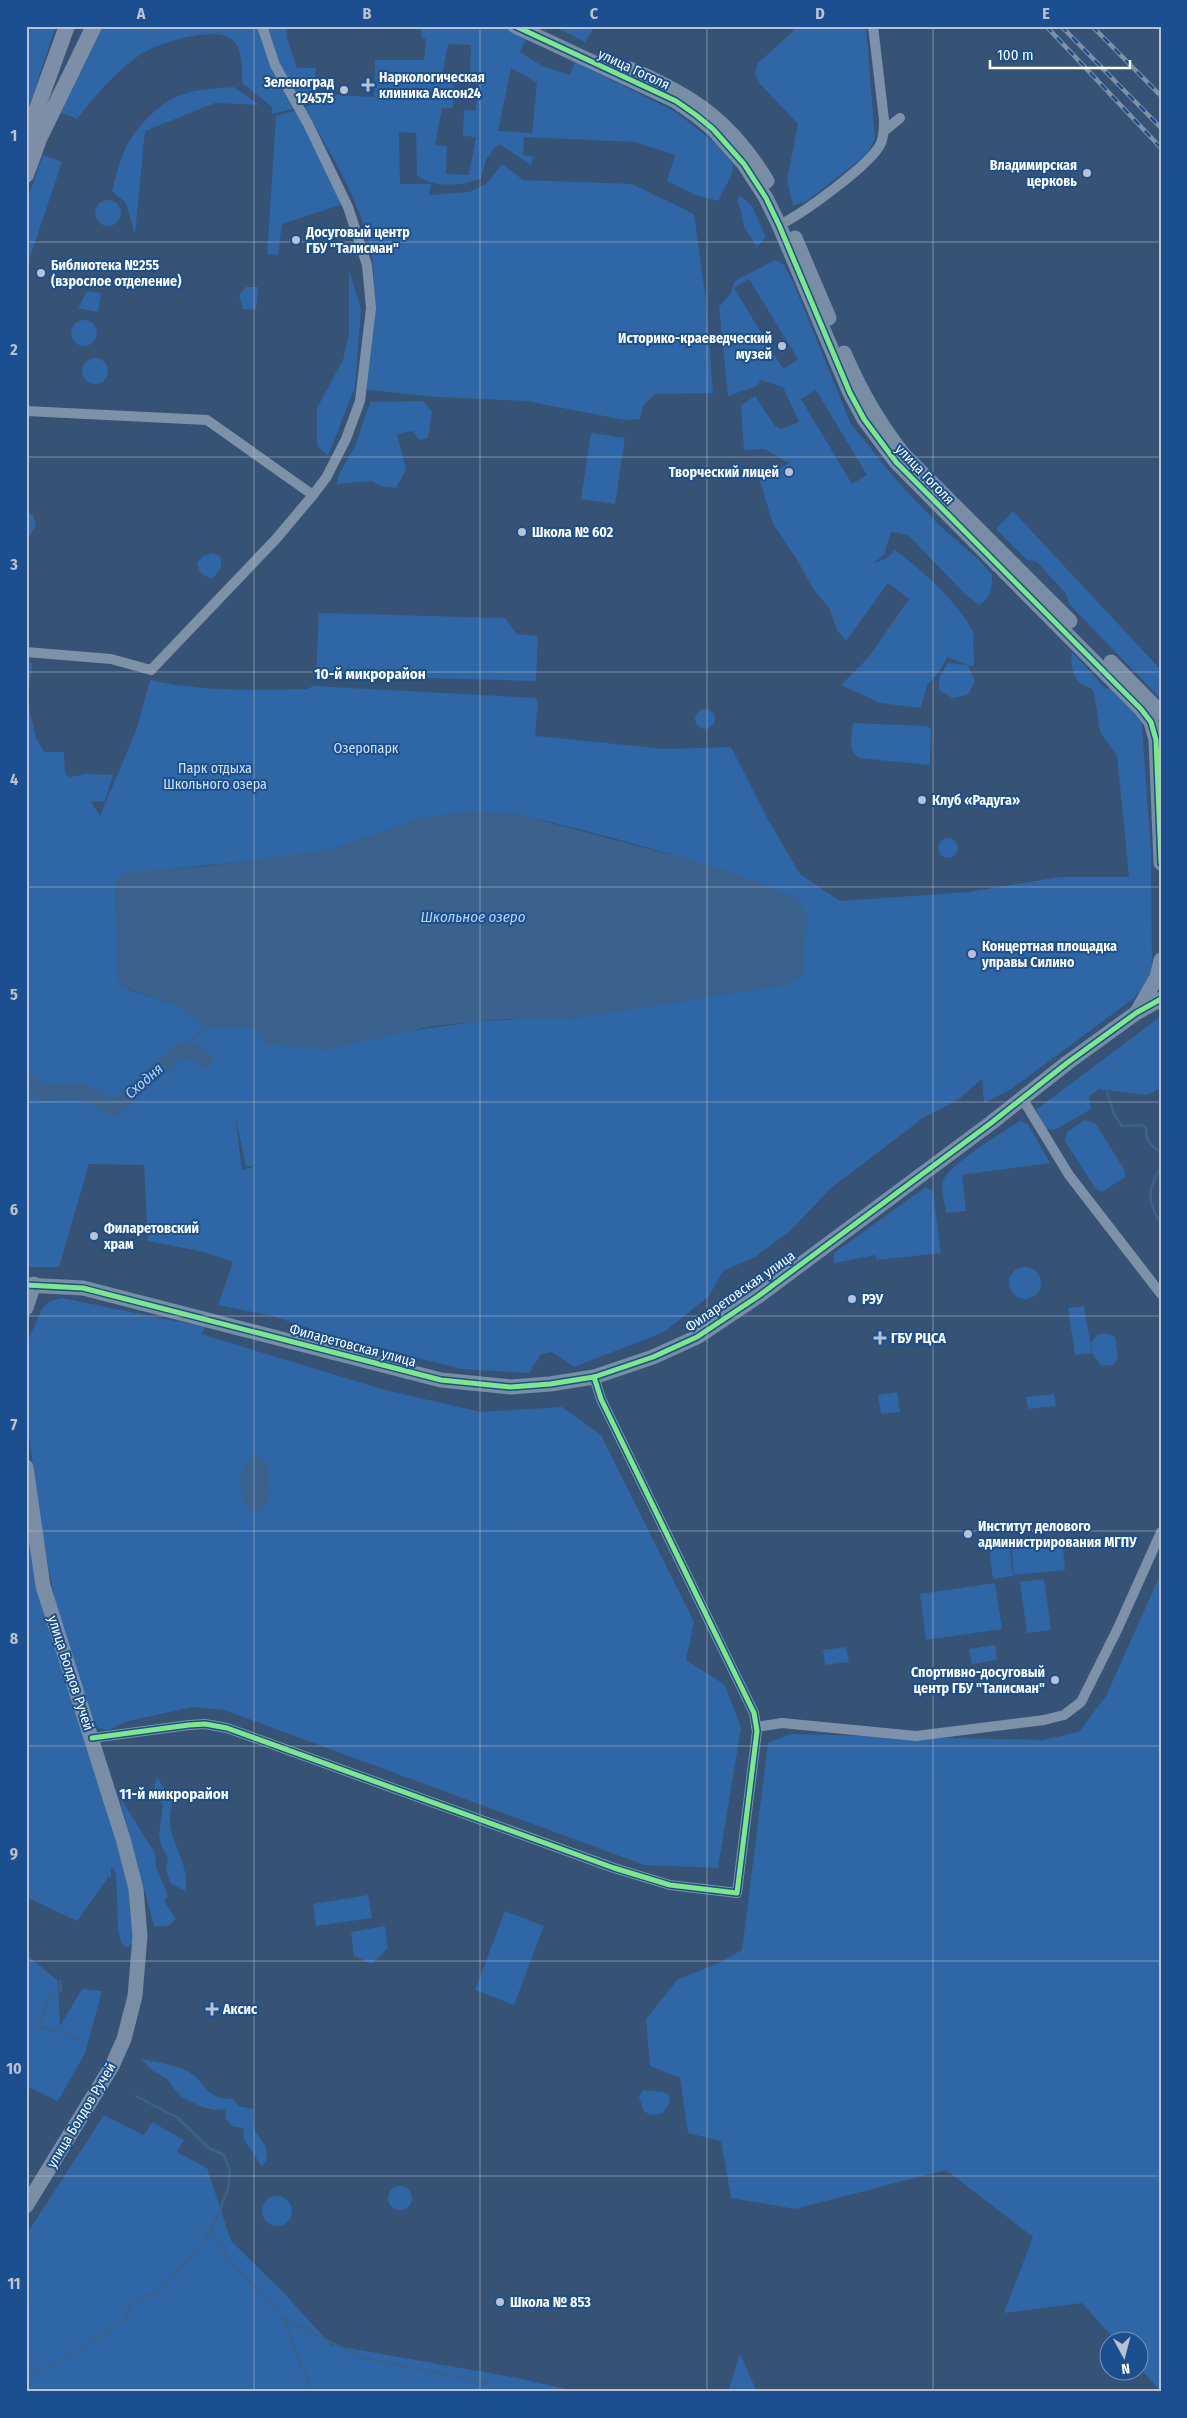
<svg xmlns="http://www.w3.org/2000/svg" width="1187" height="2418" viewBox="0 0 1187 2418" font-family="'Fira Sans Condensed',sans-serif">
<rect width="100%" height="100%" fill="#365274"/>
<g fill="#2f66a5" fill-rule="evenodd">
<polygon points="32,26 56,26 26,116 26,42"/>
<path d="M97,26h189l1,12 10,30h19l-3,33 -15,7 -26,6v-7l-30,-24c0,-12 1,-30 -7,-41 -15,-19 -78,1 -94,12 -26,18 -45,41 -64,65l-18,-7z"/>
<path d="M420,26h95l14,7 -9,19 22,14 28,9 5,-13 101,50 39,31 18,21 -1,10 -14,27 -23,-6 -28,-14 8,-26 -40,-13 -111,-5 -1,18 10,2 -2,8 -30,-20 -5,1 -10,14 -5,18c-18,8 -48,11 -64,-3l-1,-42 -17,-1 1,52h31l-2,11 40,-3 17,-8 16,-20 21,16 109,4 62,30 12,87 7,92 -58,1 -12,12 -3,13 -15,1 -99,-19 -90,-4 -76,-8c7,-41 17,-84 13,-125 -6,-53 -43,-111 -69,-157l15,-4 -4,-9 59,3 1,-37h49l2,-21 -4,-1zM448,44l23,1 -1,27 12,1 -7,38 -11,-1 -1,26 13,1 -7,38 -23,-1 1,-28 -12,-1 7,-37h11l1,-26 -13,-1zM511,68l26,15 -5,50 -34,-2z"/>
<polygon points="553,26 595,26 585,42"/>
<polygon points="799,26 866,26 875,138 868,152 857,162 807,201 793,206 787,180 798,124 761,85 755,74 757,64"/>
<path d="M234,87l25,18 -44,-2 -70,28 -10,103 -9,-31 -14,-12c3,-13 6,-25 11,-37 9,-23 35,-51 58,-59 17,-6 36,-7 53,-8z"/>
<polygon points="298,110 343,204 282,224 278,255 267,254 276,116"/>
<polygon points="43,155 62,162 26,269 26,203"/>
<polygon points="740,195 752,206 766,237 757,247 744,227 741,210 737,202"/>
<circle cx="108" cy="213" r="13"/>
<path d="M775,260l8,4 10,18 58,142 47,58 41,43 41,36 12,14c0,14 0,22 -13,30l-12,-9 -59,-61 -17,-3 -7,23 -12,9 15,-6 8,-8c30,23 61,50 79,83 -3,12 2,21 -1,34l-5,-2 7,16 -7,14 -16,3 -13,-8v-12l9,-15 19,2 -20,-8 -7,14 -13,14 -6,23 -41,-5 -39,-18 27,-27 41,-59 -21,-16 -42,58 -9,-11 -8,-22 -15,-18 -17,-30 -24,-36 -13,-43 29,-18 -24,-14 -21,1 -3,-45 14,-9 20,30 6,3 18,-7 -16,-35 -22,-7 -4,6 -29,10 -9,-89 12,-14 4,-12zM749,279l49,80 -15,10 -49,-81zM816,390l51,85 -15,9 -51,-85z"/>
<polygon points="349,270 361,309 355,387 328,456 317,446 317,408 343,360 349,334"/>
<polygon points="246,287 258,287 256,310 243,309 239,296"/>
<polygon points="87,291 101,293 98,312 78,308"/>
<circle cx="84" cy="333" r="13"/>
<circle cx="95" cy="371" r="13"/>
<path d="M423,401l9,11 -4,26 -9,2 -7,-9 -15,3 9,36 -10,18 -16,-2 -8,-5 -35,3c2,-14 10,-23 17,-36 7,-15 9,-31 17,-46z"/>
<polygon points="591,433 625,438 615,504 581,499"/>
<polygon points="1013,511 1161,670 1161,699 1070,605 1066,594 1036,561 1027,560 996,529"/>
<polygon points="26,513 33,515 36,525 30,535 26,536"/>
<path d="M213,553l7,3c3,10 0,15 -7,22 -10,-1 -14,-5 -16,-15l6,-7z"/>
<polygon points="319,613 505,618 517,634 538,636 536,681 316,675"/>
<path d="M1072,652l34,37 10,-3 25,28 10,136 1,118 -7,17 -11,13 -121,90 -29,15 -2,-24 -23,20 -36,19 -92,70 -41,43 -35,26 -32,14 -14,25 -45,36 -90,35 -22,-15 -11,2 -12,19 -68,-4 -134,-35 -55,-18 -54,-11 15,-43 -29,-10 -56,-11 -4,-76 -55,-1 -30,103h-33v-605l7,1 -6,35 9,40 8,14h20l1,22 5,3 16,-3 27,1 -8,26 -14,1 9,14 37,-88 13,-48c51,12 105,10 157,9l6,-3 223,12 2,5 -3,30 2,3 128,13 66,-2 36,71 33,56 40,27 129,-9 90,-15h70l-12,-121 -17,-24 -6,-40c-3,-6 -9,-5 -14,-9 -8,-8 -10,-21 -8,-31zM492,812l25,2c95,23 189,47 279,84l-8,86 -221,35 -32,-1 -62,4 -85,12 -136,-7 -46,1 -27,-22 -49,-16 -12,-12 -2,-99 62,-11 82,-8 73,-11 86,-30 38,-6zM235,1115l11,52 12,-2 -16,5z"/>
<circle cx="705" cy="719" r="10"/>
<path d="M853,723l74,3 4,3 -1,36 -71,-7c-12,-8 -7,-22 -6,-35z"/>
<circle cx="948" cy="848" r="10"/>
<polygon points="1161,1016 1161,1088 1147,1095 1099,1089 1089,1096 1091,1109 1055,1130 1046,1129 1036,1110"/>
<polygon points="1084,1120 1095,1123 1124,1169 1125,1177 1102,1192 1095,1188 1065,1141 1067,1132"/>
<path d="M1020,1121l8,3 22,39 -88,12 4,36 -20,2c-1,-9 -5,-22 -3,-31 3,-16 62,-51 77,-61z"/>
<polygon points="926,1187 933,1191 941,1253 877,1260 875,1255 834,1263 834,1253"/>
<circle cx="1025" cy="1283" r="16"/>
<polygon points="62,1298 205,1327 201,1334 385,1390 481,1412 562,1407 601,1435 694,1622 686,1660 725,1685 741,1728 718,1868 644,1865 224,1710 192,1707 125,1722 109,1730 98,1728 93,1721 56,1606 43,1539 26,1414 26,1345 42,1309 50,1301"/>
<polygon points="1084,1306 1092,1353 1075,1355 1068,1308"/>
<polygon points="1106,1333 1115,1337 1118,1358 1113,1365 1101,1366 1093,1355 1091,1343 1097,1335"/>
<polygon points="897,1392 900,1412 881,1414 878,1395"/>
<polygon points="1054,1394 1056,1406 1028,1409 1026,1397"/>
<polygon points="26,1509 129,1885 134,1940 128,1948 121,1943 118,1928 116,1873 111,1866 111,1880 109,1876 77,1921 26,1897"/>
<polygon points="1062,1538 1065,1570 1014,1575 1011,1543"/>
<polygon points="1009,1544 1013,1576 993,1579 989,1546"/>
<polygon points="1161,1573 1161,2392 1140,2368 1140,2340 1115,2340 1082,2303 1004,2313 1033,2237 946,2170 795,2209 731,2198 721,2141 688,2133 680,2078 650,2066 646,2019 678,1979 717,1964 742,1950 768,1743 791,1734 1043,1740 1079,1732 1106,1696"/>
<polygon points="1044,1579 1051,1630 1027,1633 1020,1582"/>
<polygon points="995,1583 1002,1629 926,1640 920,1594"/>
<polygon points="995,1645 997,1660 972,1664 969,1649"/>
<polygon points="846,1647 849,1662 825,1665 823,1650"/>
<path d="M157,1777c4,8 11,16 14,24 2,6 -2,13 -1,19 1,26 21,46 15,71l-15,-8 -4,-15 2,-10 -7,-12 -2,-12 4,-28 -9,-17z"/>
<polygon points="119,1796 155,1853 156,1867 168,1895 164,1901 176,1919 168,1926 154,1926"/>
<polygon points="368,1895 372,1918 316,1926 313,1904"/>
<polygon points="505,1911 544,1926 514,2005 475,1990"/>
<polygon points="385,1926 388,1948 372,1964 354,1956 351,1932"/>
<polygon points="26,1954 58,1981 60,2026 82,1989 102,1991 85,2053 58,2101 26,2086"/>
<path d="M141,2059c15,3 32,5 46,12 19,9 17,29 46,28l5,7 15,3 1,20 12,18 1,13 -5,7 -18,-28 -1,-11 -11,-2 -7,-8 1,-9 -11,1 -13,-3 -21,-10 -15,-19 -13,-7z"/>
<polygon points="643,2090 663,2092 670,2096 669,2104 663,2113 650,2115 644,2111 639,2097"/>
<polygon points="104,2115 144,2135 152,2122 184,2140 177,2152 207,2168 231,2241 284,2293 331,2345 517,2378 579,2392 26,2392 26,2235"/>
<circle cx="400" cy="2198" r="12"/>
<circle cx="277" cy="2211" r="15"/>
<polygon points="740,2354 757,2392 728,2392"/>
</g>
<g fill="#3b618d">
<polygon points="493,812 517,814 705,864 742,876 797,898 807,918 803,975 788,984 567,1019 506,1019 431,1026 324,1050 266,1044 252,1027 206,1028 179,1006 120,986 118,978 116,879 127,872 207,866 333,849 419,819 457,813"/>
<polygon points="252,1454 269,1464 270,1494 260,1516 245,1506 240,1479"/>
</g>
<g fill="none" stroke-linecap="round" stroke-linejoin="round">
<g stroke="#3b618d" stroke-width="2.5">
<polyline points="179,1051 206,1028"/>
<path d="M1107,1092l7,22 8,12 20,-1 4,3c0,13 4,18 15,24"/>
<path d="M1161,1167c-14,23 -14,34 0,57"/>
<polyline points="60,1981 61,1991 49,1997 38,2026 61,2032 79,2040"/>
<polyline points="211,2229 229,2260 283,2318 360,2357 492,2384"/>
<polyline points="283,2319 312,2392"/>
<polyline points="26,2377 81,2349 123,2322 132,2303 162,2289 204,2241 219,2213 228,2188 230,2170 224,2155 210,2149 178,2118 136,2096"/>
</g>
<polyline stroke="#3b618d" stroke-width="16" points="26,1081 44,1093 83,1091 114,1108 179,1051 197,1052 205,1061"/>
<g stroke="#7d92a8" stroke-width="10">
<polyline points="884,131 900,118"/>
<path d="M779,225c22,-10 93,-61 102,-82 3,-7 3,-15 3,-23l-11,-94"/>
<polyline points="26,411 207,420 313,495"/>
<polyline points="26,652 111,659 151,670 276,539 313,495 326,478 346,439 360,401 371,308 367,265 348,207 308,124 275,65 262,26"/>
<polyline points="1022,1098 1069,1175 1161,1294"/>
<polyline points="756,1727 782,1723 916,1736 1044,1720 1064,1715 1081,1702 1118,1628 1161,1532"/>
<polyline points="92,1738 189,1725 205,1724 227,1728 614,1868 670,1885 737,1893 757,1731 754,1713 601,1399 594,1377"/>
</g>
<g stroke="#798da4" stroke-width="15">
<polyline points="515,26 676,101 696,115 713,129 744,164 766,198 779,225 850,393 864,419 896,462 1141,709 1151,722 1156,740 1161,863"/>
<path d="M630,69c63,27 101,52 137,112"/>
<polyline points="795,238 829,318"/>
<path d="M844,353c16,37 35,71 60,102l166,166"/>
<polyline points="1111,662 1161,713"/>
<polyline points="1137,1012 1157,977 1161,960"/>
<polyline points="26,1285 83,1288 441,1380 511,1387 550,1384 594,1377 653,1357 697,1337 757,1297 991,1123 1067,1063 1136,1013 1161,999"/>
<polyline points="26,1308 34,1284"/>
<polyline points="26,1467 43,1586 124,1842 136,1889 140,1936 135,1996 124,2039 112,2066 26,2206"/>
</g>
<g stroke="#7d8ea7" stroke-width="16">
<polyline points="26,139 67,26"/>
<polyline points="26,175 39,139 94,26"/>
</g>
<g stroke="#7e92a7" stroke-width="4.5">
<g id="rail">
<polyline points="1046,26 1161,148"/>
<polyline points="1061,26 1161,128"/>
<polyline points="1092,26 1161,96"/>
</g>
</g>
<use href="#rail" stroke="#1b4f8f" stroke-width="2.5" stroke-dasharray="8" stroke-linecap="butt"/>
<g stroke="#1b4f8f" stroke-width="8">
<g id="cycleway">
<polyline points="515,26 676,101 696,115 713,129 744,164 766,198 779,225 850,393 864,419 896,462 1141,709 1151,722 1156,740 1161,863"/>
<polyline points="26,1285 83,1288 441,1380 511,1387 550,1384 594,1377 653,1357 697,1337 757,1297 991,1123 1067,1063 1136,1013 1161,999"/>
<polyline points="92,1738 189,1725 205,1724 227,1728 614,1868 670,1885 737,1893 757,1731 754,1713 601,1399 594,1377"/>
</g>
</g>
<use href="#cycleway" stroke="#7ce984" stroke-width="5"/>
</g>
<path fill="none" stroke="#b9c2ce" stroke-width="1" stroke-opacity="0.55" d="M254,26v2366M480,26v2366M707,26v2366M933,26v2366M26,242h1135M26,457h1135M26,672h1135M26,887h1135M26,1102h1135M26,1316h1135M26,1531h1135M26,1746h1135M26,1961h1135M26,2176h1135"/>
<g fill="#b9c2ce" stroke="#1b4f8f" stroke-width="2">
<path d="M365.5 77.5h5v5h5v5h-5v5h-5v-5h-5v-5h5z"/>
<circle cx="344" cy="90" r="5"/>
<circle cx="1087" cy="173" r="5"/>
<circle cx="296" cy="240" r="5"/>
<circle cx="41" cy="273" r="5"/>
<circle cx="782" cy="346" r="5"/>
<circle cx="789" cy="472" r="5"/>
<circle cx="522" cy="532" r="5"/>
<circle cx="922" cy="800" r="5"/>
<circle cx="972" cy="954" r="5"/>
<circle cx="94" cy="1236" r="5"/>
<circle cx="852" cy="1299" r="5"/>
<path d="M877.5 1330.5h5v5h5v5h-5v5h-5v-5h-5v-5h5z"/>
<circle cx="968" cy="1534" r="5"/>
<circle cx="1055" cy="1680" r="5"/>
<path d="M209.5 2001.5h5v5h5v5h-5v5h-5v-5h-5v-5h5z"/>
<circle cx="500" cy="2302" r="5"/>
</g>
<g text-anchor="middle" stroke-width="4" stroke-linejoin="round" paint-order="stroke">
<g font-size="14" fill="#fff" stroke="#1b4f8f">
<text transform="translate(634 69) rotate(25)" y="5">улица Гоголя</text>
<text transform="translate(925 474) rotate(46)" y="5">улица Гоголя</text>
<text transform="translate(740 1291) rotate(-35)" y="5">Филаретовская улица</text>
<text transform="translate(353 1345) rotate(15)" y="5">Филаретовская улица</text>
<text transform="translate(71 1673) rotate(72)" y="5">улица Болдов Ручей</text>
<text transform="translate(81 2115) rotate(-59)" y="5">улица Болдов Ручей</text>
</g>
<g font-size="14" font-weight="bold" fill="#fff" stroke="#1b4f8f" text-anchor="start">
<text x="379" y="82">Наркологическая<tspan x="379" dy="16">клиника Аксон24</tspan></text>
<text x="334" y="87" text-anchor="end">Зеленоград<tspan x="334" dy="16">124575</tspan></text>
<text x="1077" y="170" text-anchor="end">Владимирская<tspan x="1077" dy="16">церковь</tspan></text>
<text x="306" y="237">Досуговый центр<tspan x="306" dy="16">ГБУ "Талисман"</tspan></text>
<text x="51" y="270">Библиотека №255<tspan x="51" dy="16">(взрослое отделение)</tspan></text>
<text x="772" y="343" text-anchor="end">Историко-краеведческий<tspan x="772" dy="16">музей</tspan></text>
<text x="779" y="477" text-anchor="end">Творческий лицей</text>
<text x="532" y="537">Школа № 602</text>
<text x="932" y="805">Клуб «Радуга»</text>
<text x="982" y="951">Концертная площадка<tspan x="982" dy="16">управы Силино</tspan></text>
<text x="104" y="1233">Филаретовский<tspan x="104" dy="16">храм</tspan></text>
<text x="862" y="1304">РЭУ</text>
<text x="891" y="1343">ГБУ РЦСА</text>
<text x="978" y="1531">Институт делового<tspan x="978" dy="16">администрирования МГПУ</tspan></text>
<text x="1045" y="1677" text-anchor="end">Спортивно-досуговый<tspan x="1045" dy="16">центр ГБУ "Талисман"</tspan></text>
<text x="223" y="2014">Аксис</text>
<text x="510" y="2307">Школа № 853</text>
</g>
<g font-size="14" fill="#cfe3fa" stroke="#1b4f8f">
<text x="366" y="753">Озеропарк</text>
<text x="215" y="773">Парк отдыха<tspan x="215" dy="16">Школьного озера</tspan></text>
</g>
<g font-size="15" font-weight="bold" fill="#fff" stroke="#1b4f8f">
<text x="370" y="679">10-й микрорайон</text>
<text x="174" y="1799">11-й микрорайон</text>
</g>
<g font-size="15" font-style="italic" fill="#b5d3f5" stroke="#1b4f8f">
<text x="473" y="922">Школьное озеро</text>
<text transform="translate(144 1081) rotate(-41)" y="5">Сходня</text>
</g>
</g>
<rect width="1187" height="2418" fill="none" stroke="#1b4f8f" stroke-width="55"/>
<g transform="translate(1124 2356) rotate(173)"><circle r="24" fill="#1b4f8f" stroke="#7695bc"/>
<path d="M0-4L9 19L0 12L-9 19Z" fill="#b9c2ce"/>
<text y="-8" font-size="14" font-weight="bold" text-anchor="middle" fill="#ffffff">N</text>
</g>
<path d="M990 60v8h140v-8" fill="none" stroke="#ffffff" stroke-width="2.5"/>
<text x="997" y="60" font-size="15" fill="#ffffff" stroke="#1b4f8f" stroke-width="4" paint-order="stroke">100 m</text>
<rect x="28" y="28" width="1132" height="2362" fill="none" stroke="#b9c2ce" stroke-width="2"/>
<g font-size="16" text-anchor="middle" font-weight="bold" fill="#b9c2ce">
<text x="141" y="19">A</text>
<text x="367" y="19">B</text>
<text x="594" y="19">C</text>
<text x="820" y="19">D</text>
<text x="1046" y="19">E</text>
<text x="14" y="141">1</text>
<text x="14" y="355">2</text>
<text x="14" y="570">3</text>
<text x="14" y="785">4</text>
<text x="14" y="1000">5</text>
<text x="14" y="1215">6</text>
<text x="14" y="1430">7</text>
<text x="14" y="1644">8</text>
<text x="14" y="1859">9</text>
<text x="14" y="2074">10</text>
<text x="14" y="2289">11</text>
</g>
</svg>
